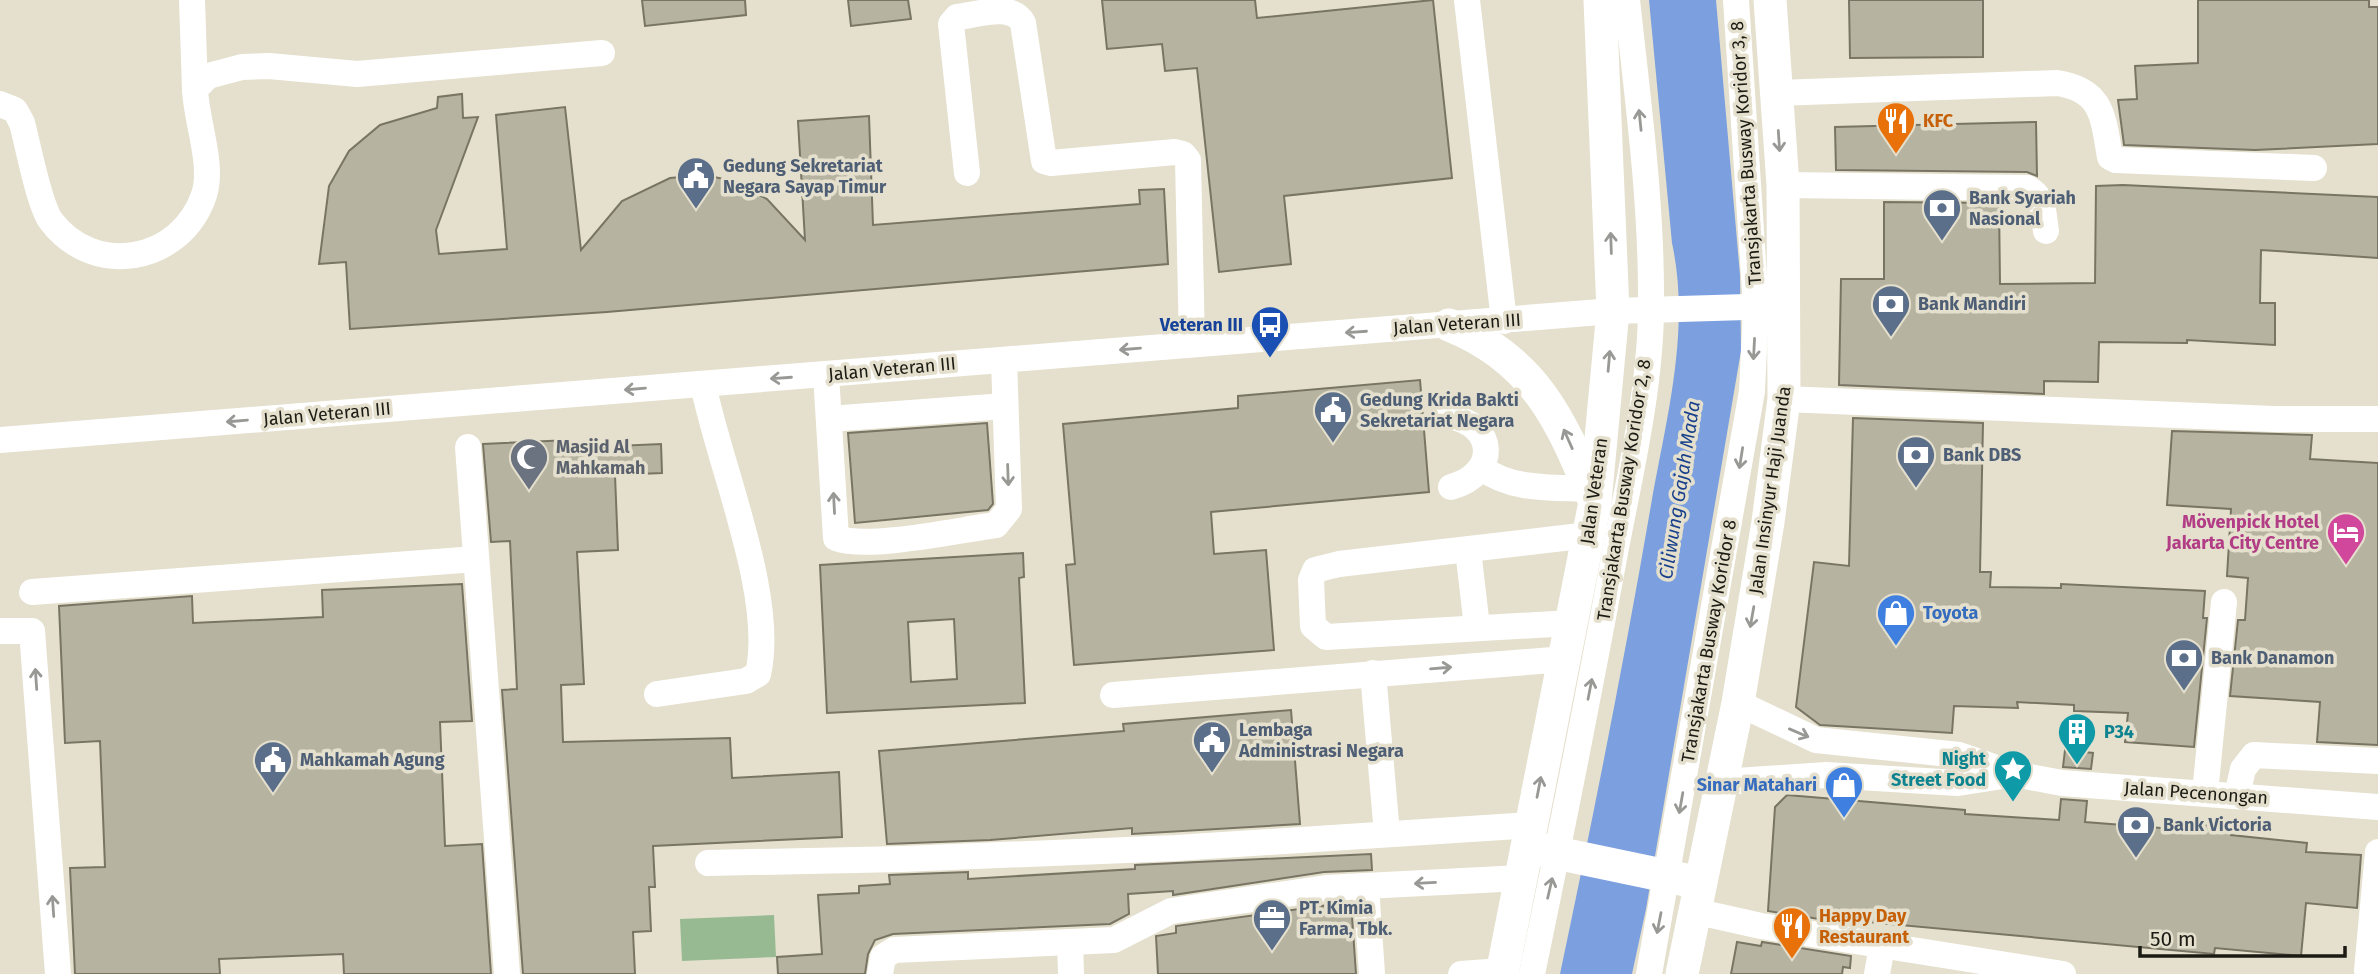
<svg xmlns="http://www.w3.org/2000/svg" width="2378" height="974" viewBox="0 0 2378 974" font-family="'Fira Sans',sans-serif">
<rect width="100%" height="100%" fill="#e4e0cd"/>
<polygon fill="#97ba92" points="774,915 776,957 682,961 680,919"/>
<path fill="#7b9fdf" d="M1649,0h67l24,275 1,76 -95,558 -14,65h-72c33,-156 64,-312 91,-469 15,-86 40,-175 21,-262z"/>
<g fill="#b7b3a1" stroke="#797564" stroke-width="2" fill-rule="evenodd">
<polygon points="642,0 745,0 746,15 645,26"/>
<polygon points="848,0 908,0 911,19 851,26"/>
<polygon points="1102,0 1255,0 1257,18 1433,0 1452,178 1284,196 1291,264 1219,272 1197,68 1165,71 1162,44 1107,49"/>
<polygon points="1849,0 1983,0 1983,57 1850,58"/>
<polygon points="2198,0 2369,0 2369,7 2378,7 2378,144 2255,150 2124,145 2118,100 2137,99 2135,66 2198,63"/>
<polygon points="462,94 463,118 478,117 436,230 439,254 507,249 496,115 565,107 581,250 622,201 670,178 704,175 729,180 767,199 805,240 798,121 869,116 873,225 1140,204 1139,190 1164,189 1168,264 607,312 350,329 346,262 319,264 329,186 349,151 380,125 437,108 438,97"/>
<polygon points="2036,122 2037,176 2027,172 1836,170 1835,127"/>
<polygon points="2123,185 2378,197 2378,258 2261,250 2260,303 2275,303 2275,345 2187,340 2187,343 2099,342 2098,382 2044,381 2044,394 1839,385 1841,279 1884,279 1884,202 1999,203 2000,284 2095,283 2096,186"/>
<polygon points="1420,380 1429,492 1211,512 1214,554 1266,550 1274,650 1074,665 1066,565 1075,564 1063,424 1238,408 1238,396"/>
<polygon points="1853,418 1983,423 1980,572 1991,572 1990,587 2061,588 2061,584 2205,591 2203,618 2207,618 2194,747 2125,742 2128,713 2074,711 2074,705 2017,702 2018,708 1954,706 1952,733 1820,725 1796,707 1814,562 1849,566"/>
<polygon points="987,423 993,504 988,510 855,523 848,433"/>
<polygon points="2172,431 2312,435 2310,459 2378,463 2378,745 2317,742 2320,702 2230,696 2238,620 2245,620 2248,578 2227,576 2231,509 2167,505"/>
<polygon points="570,440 570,448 661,444 662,473 615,475 618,550 577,552 584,684 561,685 563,742 730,738 732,778 839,772 842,837 653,846 655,887 649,887 651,931 633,932 635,974 523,974 502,690 517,689 510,541 491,542 483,444"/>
<path d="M1023,553l1,24 -5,1 6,125 -198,10 -7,-148zM954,619l3,60 -46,3 -3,-60z"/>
<polygon points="462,584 472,721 440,722 445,846 482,844 491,974 344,974 343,954 219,959 220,974 75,974 70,868 105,867 100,741 65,743 59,606 192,596 193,623 323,617 322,590"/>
<polygon points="1291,710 1300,824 1132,834 1132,828 990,840 887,844 879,751 1124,731 1123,724"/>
<polygon points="2065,750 2093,753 2091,769 2063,767"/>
<polygon points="1787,795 1965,810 1965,814 2059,820 2061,799 2087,801 2085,822 2187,830 2187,823 2232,827 2231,835 2307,843 2306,852 2361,855 2357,908 2306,903 2301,956 2215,948 2214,954 1857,921 1857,925 1768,911 1775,807"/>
<polygon points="1371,854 1372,870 1324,872 1173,895 1173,891 1128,894 1129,914 1110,924 893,934 875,940 868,954 865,974 778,974 777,957 822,954 818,895 859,893 859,886 890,884 889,875 968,872 968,879 1135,869 1135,865"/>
<polygon points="1351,902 1356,974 1158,974 1156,936 1176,933 1176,926"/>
<polygon points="1737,942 1761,946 1762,942 1851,956 1850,968 1843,967 1842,974 1731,974"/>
</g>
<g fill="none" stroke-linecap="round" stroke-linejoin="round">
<g stroke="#fff" stroke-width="26">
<polyline points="192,0 195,89"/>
<polyline points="1467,0 1504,321"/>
<path d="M1776,93l281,-10c46,7 46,34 53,74l6,3 198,8"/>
<path d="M0,104l15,6 7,13c6,22 17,82 29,98 43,57 130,42 153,-26 10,-30 -8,-74 -9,-106l13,-13 34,-9 27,-1 88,8 245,-21"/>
<path d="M967,173l-16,-149 6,-7c20,-2 55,-15 66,6l21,138 7,2 124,-11 8,2 5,6 4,184"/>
<path d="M1783,185l244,3c18,9 16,25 19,43"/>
<path d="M826,374l10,164c32,12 122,-8 160,-13l13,-16 -5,-149"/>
<polyline points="1784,399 2274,419 2378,419"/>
<path d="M1448,416c49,8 51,58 3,71"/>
<polyline points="829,419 1005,406"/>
<polyline points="0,440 1613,311 1784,306"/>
<polyline points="468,447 507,974"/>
<path d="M1482,468c30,23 71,19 108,21"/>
<polyline points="1468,550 1477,627"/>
<polyline points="32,592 476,559"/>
<polyline points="1571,623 1326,637 1313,626 1311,580 1315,570 1339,564 1589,535"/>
<polyline points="0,631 32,631 58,974"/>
<polyline points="1373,673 1387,834"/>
<path d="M657,694l89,-13 12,-7c18,-78 -39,-209 -55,-290"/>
<polyline points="1113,695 1565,659"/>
<polyline points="1738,703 1816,740 1959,755 2014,774 2062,783 2378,807"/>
<polyline points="1722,782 1826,775 1958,783 2009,775"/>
<polyline points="2205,793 2224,602"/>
<polyline points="2237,796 2243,769 2254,755 2378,761"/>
<polyline points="708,863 902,859 1176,848 1532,825"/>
<polyline points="1366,886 1372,974"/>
<polyline points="1694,911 1761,926 2063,974"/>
<polyline points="1070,942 1071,974"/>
<polyline points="2367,970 2378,852"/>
<polyline points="880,974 883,957 894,950 1114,940 1171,911 1326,888 1521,878"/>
<polyline points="1461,974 1502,971"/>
<path d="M1532,974c29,-140 57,-280 83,-421 15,-79 36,-166 36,-247 1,-102 -13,-204 -24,-306"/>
<polyline points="1649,974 1752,391 1756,307 1736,0"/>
<polyline points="1877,974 1882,946"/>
</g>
<g stroke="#fff" stroke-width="33">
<path d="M1449,325c85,34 112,94 145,175"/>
<polyline points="1528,847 1700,883"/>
<polyline points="1502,974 1595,502 1613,311 1600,0"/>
<polyline points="1682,974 1738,703 1768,522 1784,399 1783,185 1770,0"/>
</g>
</g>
<defs><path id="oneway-shaft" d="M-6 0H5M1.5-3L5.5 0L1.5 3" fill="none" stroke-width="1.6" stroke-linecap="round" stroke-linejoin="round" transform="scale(1.75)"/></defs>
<g stroke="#989895">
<use href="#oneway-shaft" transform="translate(1640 120) rotate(-96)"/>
<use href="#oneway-shaft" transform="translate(1779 141) rotate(86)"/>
<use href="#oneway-shaft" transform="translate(1611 243) rotate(-92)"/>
<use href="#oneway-shaft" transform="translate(1356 332) rotate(176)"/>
<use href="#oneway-shaft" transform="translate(1130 349) rotate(175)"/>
<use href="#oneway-shaft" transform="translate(1754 349) rotate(93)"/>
<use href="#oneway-shaft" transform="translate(1609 361) rotate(-85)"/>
<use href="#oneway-shaft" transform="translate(781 378) rotate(176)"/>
<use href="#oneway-shaft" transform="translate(635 389) rotate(175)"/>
<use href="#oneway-shaft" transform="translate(237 421) rotate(175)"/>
<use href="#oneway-shaft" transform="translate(1568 439) rotate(-114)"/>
<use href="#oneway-shaft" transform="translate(1741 458) rotate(99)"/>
<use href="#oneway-shaft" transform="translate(1008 475) rotate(88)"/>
<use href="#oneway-shaft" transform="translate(834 503) rotate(-93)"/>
<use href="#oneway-shaft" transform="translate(1752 617) rotate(100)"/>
<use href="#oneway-shaft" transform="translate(1441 668) rotate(-5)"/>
<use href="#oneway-shaft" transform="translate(36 679) rotate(-94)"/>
<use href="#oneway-shaft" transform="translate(1590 689) rotate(-79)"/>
<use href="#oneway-shaft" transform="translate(1799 733) rotate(23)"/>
<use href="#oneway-shaft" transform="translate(1539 787) rotate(-79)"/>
<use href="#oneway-shaft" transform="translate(1681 803) rotate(100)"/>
<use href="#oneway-shaft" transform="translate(1425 883) rotate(177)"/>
<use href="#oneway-shaft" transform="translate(1550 888) rotate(-77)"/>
<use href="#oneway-shaft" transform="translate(53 906) rotate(-94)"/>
<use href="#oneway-shaft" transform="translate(1659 923) rotate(101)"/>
</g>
<defs>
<g id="restaurant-pin" transform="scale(2.0125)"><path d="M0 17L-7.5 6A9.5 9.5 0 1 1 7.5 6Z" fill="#e8710a" stroke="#e4e0cd"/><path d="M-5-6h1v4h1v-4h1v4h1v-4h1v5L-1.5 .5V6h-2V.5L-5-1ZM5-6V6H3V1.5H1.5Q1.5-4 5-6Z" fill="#fff"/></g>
<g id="civic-pin" transform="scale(2.0125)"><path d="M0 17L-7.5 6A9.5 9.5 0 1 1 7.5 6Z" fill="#5c6f8a" stroke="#e4e0cd"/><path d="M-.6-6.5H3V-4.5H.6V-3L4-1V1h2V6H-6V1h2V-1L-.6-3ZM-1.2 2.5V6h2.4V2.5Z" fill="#fff"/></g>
<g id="bank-pin" transform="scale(2.0125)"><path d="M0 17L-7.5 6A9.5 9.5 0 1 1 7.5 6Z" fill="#5c6f8a" stroke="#e4e0cd"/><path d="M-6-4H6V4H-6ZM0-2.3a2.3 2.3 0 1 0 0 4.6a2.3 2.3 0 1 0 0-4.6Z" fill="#fff"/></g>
<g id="bus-pin" transform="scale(2.0125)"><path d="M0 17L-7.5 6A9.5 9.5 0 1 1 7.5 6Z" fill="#1a4fb4" stroke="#e4e0cd"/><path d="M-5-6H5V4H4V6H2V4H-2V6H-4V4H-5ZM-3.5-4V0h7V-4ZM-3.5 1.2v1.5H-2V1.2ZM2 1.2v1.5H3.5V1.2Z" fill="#fff"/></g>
<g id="mosque-pin" transform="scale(2.0125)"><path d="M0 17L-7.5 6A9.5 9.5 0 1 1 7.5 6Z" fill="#6b7280" stroke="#e4e0cd"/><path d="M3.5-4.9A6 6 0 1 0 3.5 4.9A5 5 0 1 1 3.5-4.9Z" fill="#fff"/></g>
<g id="hotel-pin" transform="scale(2.0125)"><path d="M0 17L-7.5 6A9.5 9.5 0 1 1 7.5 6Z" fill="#d1479c" stroke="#e4e0cd"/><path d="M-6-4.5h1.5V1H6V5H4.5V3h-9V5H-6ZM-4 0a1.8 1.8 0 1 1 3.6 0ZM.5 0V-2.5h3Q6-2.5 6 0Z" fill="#fff"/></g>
<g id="shop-pin" transform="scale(2.0125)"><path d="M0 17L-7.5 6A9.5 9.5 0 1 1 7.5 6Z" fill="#3f7fe0" stroke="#e4e0cd"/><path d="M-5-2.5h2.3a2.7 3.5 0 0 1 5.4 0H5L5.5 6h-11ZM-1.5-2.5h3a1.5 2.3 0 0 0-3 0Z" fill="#fff"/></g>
<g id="building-pin" transform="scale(2.0125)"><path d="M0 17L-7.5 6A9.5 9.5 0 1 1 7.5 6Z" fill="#0f9aa8" stroke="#e4e0cd"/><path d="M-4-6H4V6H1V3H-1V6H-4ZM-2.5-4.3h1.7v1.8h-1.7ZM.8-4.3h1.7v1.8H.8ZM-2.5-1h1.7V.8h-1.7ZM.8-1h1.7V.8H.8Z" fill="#fff"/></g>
<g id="sight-pin" transform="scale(2.0125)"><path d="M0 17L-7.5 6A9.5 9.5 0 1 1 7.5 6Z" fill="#0f9aa8" stroke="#e4e0cd"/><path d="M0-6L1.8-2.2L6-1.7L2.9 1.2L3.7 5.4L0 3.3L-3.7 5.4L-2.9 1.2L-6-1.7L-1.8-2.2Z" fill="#fff"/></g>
<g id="office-pin" transform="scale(2.0125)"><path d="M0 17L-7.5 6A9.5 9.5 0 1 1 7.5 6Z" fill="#5c6f8a" stroke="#e4e0cd"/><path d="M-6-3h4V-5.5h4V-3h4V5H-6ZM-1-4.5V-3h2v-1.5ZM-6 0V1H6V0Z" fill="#fff"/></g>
</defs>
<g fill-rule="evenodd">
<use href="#restaurant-pin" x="1896" y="121"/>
<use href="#civic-pin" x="696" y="176"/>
<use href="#bank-pin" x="1942" y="208"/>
<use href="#bank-pin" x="1891" y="304"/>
<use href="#bus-pin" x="1270" y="325"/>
<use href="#civic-pin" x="1333" y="410"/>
<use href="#bank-pin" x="1916" y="455"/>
<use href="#mosque-pin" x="529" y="457"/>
<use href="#hotel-pin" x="2346" y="532"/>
<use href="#shop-pin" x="1896" y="613"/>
<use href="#bank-pin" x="2184" y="658"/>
<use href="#building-pin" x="2077" y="732"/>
<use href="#civic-pin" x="1212" y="740"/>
<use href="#civic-pin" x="273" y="760"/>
<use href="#sight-pin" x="2013" y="769"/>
<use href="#shop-pin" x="1844" y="785"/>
<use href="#bank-pin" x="2136" y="825"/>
<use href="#office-pin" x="1272" y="918"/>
<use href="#restaurant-pin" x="1792" y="926"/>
</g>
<g text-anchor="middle" stroke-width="7" stroke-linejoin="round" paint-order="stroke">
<g font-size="18" font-weight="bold" fill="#c56008" stroke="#e4e0cd" text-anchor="start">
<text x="1923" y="127">KFC</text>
<text x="1819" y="922">Happy Day<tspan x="1819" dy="21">Restaurant</tspan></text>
</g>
<g font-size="18" fill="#1b1a13" stroke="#e4e0cd">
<text transform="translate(1746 153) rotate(-94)" y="6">Transjakarta Busway Koridor 3, 8</text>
<text transform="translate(1457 324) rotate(-4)" y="6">Jalan Veteran III</text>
<text transform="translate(892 369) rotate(-5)" y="6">Jalan Veteran III</text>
<text transform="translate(327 414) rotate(-5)" y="6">Jalan Veteran III</text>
<text transform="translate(1624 490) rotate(-81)" y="6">Transjakarta Busway Koridor 2, 8</text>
<text transform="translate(1770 490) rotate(-82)" y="6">Jalan Insinyur Haji Juanda</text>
<text transform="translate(1594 491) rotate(-82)" y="6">Jalan Veteran</text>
<text transform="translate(1709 641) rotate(-80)" y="6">Transjakarta Busway Koridor 8</text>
<text transform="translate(2196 793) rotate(4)" y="6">Jalan Pecenongan</text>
</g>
<g font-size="18" font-weight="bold" fill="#4e5e75" stroke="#e4e0cd" text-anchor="start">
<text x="723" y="172">Gedung Sekretariat<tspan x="723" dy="21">Negara Sayap Timur</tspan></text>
<text x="1969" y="204">Bank Syariah<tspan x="1969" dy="21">Nasional</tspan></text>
<text x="1918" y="310">Bank Mandiri</text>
<text x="1360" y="406">Gedung Krida Bakti<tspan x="1360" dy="21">Sekretariat Negara</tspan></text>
<text x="1943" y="461">Bank DBS</text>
<text x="2211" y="664">Bank Danamon</text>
<text x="1239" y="736">Lembaga<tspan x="1239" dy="21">Administrasi Negara</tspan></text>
<text x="300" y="766">Mahkamah Agung</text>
<text x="2163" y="831">Bank Victoria</text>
<text x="1299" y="914">PT. Kimia<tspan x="1299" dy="21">Farma, Tbk.</tspan></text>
</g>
<g font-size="18" font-weight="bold" fill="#164399" stroke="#e4e0cd" text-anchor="end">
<text x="1243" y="331">Veteran III</text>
</g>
<g font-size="18" font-weight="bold" fill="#5b616d" stroke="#e4e0cd" text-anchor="start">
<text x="556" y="453">Masjid Al<tspan x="556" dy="21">Mahkamah</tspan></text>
</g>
<g font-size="18" font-weight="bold" fill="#b23c85" stroke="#e4e0cd" text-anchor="end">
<text x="2319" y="528">Mövenpick Hotel<tspan x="2319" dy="21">Jakarta City Centre</tspan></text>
</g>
<g font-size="18" font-weight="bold" fill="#366cbe" stroke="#e4e0cd" text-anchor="start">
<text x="1923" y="619">Toyota</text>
<text x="1817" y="791" text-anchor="end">Sinar Matahari</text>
</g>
<g font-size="18" font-weight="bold" fill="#0d838f" stroke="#e4e0cd" text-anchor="start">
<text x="2104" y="738">P34</text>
<text x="1986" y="765" text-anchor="end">Night<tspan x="1986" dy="21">Street Food</tspan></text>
</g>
<g font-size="19" font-style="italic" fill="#18408b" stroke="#e4e0cd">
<text transform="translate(1679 490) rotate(-81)" y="7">Ciliwung Gajah Mada</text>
</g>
</g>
<path d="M2140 946v10h205v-10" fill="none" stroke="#1b1a13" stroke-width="3.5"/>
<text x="2150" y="946" font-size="21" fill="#1b1a13" stroke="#e4e0cd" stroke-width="5" paint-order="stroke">50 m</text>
</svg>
